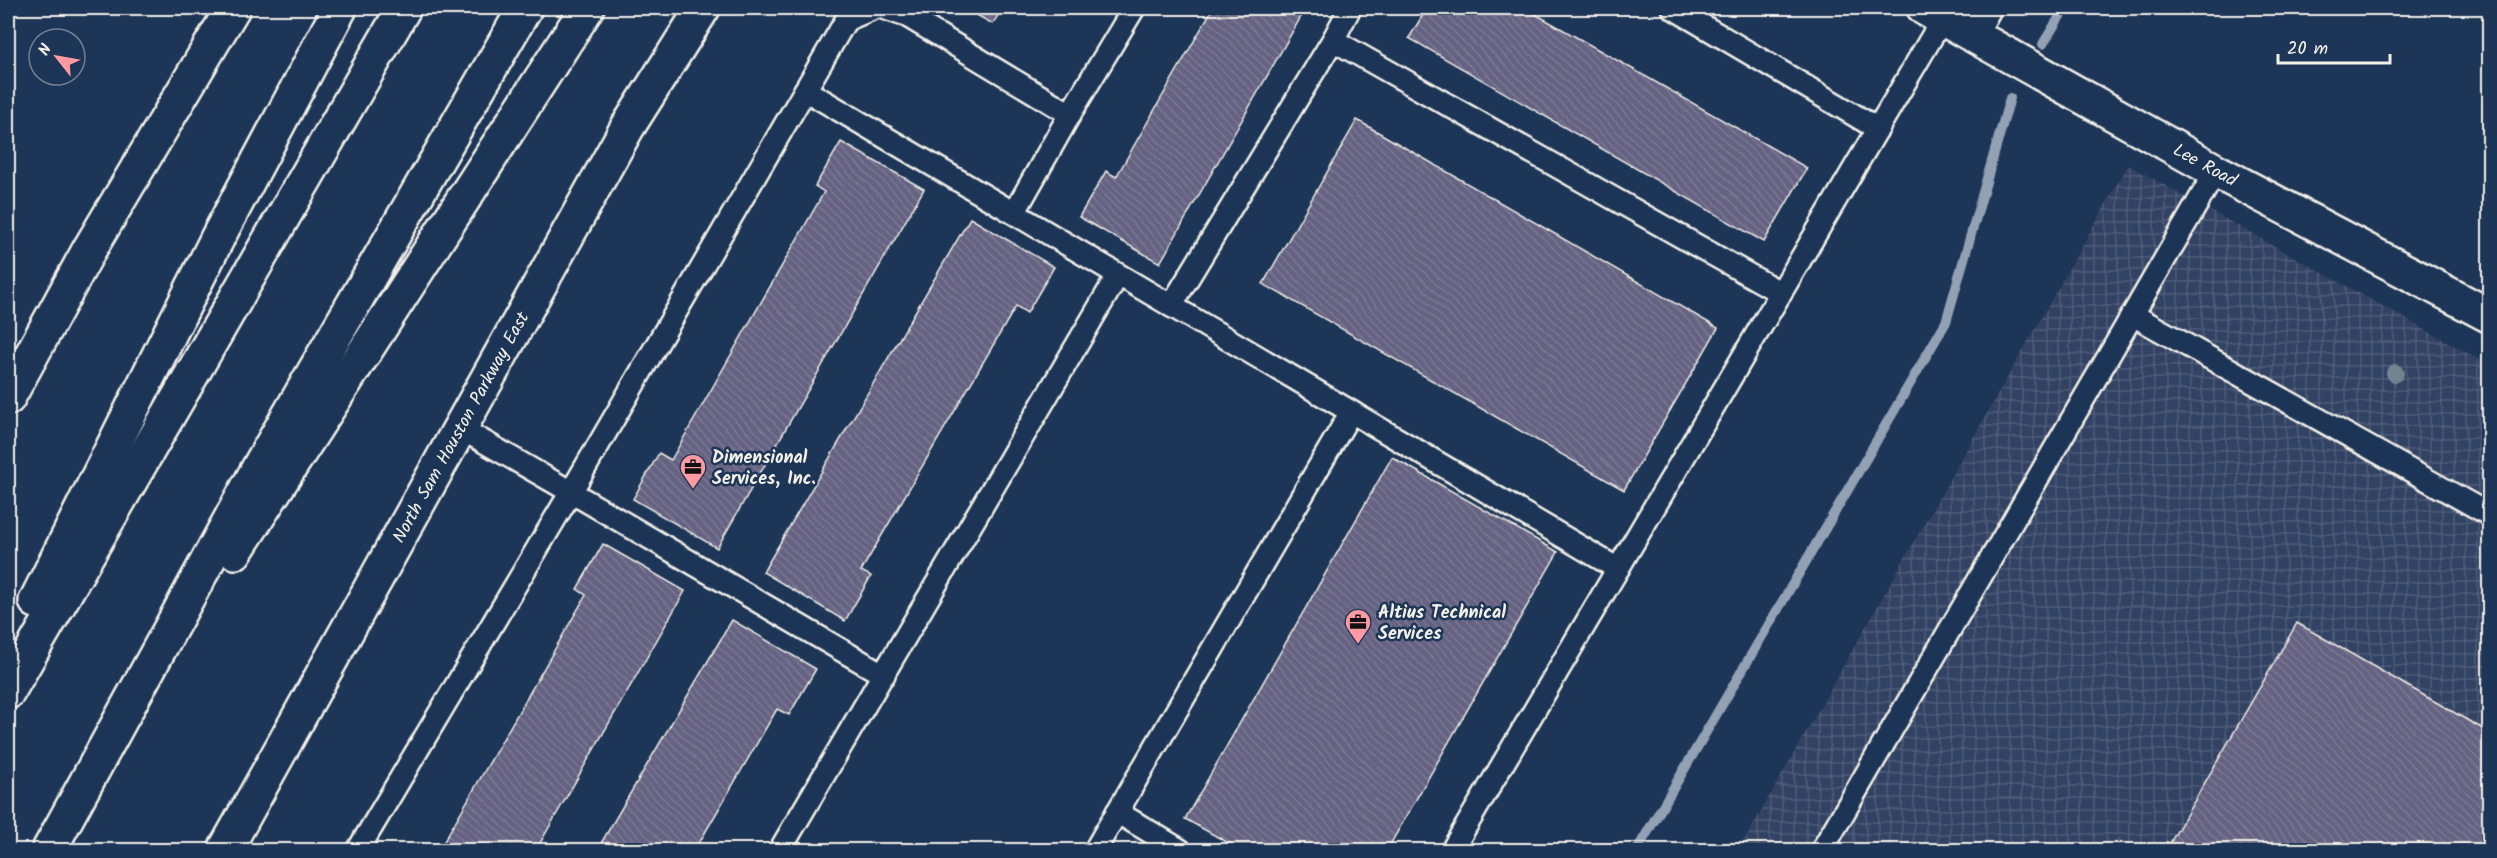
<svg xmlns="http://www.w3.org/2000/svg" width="2497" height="858" viewBox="0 0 2497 858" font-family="Kalam,sans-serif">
<defs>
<pattern id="industrial-grid" width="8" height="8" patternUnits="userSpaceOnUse" patternTransform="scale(1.5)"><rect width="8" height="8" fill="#334264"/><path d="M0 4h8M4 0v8" fill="none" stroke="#515e7a"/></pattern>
<pattern id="building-back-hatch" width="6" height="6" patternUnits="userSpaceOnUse" patternTransform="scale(1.5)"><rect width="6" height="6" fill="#656282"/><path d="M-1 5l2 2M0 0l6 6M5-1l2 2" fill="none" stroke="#7c7994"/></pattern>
</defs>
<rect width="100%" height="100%" fill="#1d3557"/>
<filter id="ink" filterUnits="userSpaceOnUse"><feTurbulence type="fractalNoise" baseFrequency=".0167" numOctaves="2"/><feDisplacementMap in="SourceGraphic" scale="12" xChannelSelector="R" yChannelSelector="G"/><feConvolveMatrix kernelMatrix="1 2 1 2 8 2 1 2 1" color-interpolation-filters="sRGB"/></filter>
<g filter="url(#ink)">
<polygon fill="url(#industrial-grid)" points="2128,165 2489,365 2489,850 1739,850"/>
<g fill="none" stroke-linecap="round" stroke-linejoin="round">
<g stroke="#92a1b3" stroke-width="10">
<polyline points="2043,44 2065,8"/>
<polyline points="1637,850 1946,322 2010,98"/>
</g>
</g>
<g fill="url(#building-back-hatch)" stroke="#f4f1e8" stroke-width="1.5">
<polygon points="964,8 1002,8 993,24"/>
<polygon points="1213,8 1306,8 1160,263 1079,217 1106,171 1116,177"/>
<polygon points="1427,8 1525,8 1807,168 1764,242 1409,38"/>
<polygon points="1357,120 1718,328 1624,490 1263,284"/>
<polygon points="841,142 924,189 717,548 633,499 659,453 671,460 824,192 815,186"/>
<polygon points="970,218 1054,267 1027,313 1016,306 861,571 871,576 845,621 763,572"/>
<polygon points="1392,457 1558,552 1387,850 1241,850 1185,819"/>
<polygon points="603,544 685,591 536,850 439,850 586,595 577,589"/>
<polygon points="732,620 816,669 789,715 777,709 695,850 597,850"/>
<polygon points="2297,623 2490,733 2490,850 2166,850"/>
</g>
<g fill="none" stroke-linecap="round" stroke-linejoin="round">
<g stroke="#f4f1e8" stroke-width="26">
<g id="lane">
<polyline points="874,8 846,20 571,492 884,675"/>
<polyline points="883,8 907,16 1070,114 1134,8"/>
<polyline points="1350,8 1333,40 1781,293"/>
<polyline points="1673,8 1878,129"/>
<polyline points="805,90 1618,569"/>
<polyline points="1014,213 1070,114"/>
<polyline points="1171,306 1333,40"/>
<polyline points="2133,315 2490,515"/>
<polyline points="1117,812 1180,850"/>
<polyline points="358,850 571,492 460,428"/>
<polyline points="780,850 1118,275"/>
<polyline points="1095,850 1351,412"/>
<polyline points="1452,850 1943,18"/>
<polyline points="1822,850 2216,171"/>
</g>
</g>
<g stroke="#f4f1e8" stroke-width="38">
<polyline id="street" points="1970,33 1984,8"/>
</g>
<g stroke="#f4f1e8" stroke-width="38">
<g id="secondary">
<path id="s1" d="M1924,8l292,163 274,145"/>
<polyline points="8,398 89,250 233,8"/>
<path id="s2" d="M225,850l402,-722 76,-120"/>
</g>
</g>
<g stroke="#f4f1e8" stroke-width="38">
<g id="highway">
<polyline points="235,552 587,8"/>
<polyline points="36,601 218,237 340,8"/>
<polyline points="8,692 404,8"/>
<polyline points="49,850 263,460 525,8"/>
</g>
</g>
<use href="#lane" stroke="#1d3557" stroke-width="21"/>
<use href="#street" stroke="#1d3557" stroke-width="33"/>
<use href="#secondary" stroke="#1d3557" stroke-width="33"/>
<use href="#highway" stroke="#1d3557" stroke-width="33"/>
</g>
<circle fill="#728490" cx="2395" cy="373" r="9"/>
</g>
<defs>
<g id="office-pin" transform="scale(1.35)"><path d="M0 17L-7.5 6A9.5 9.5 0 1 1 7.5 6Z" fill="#ff9aa2" stroke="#1d3557"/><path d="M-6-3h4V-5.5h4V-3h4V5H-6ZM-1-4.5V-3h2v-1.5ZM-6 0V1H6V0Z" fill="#111"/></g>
</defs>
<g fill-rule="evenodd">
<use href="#office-pin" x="693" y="467"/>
<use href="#office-pin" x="1358" y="622"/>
</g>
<g text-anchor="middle" stroke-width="5" stroke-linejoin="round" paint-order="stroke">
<g font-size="18" fill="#f4f1e8" stroke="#1d3557">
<text dy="6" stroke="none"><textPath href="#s1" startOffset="322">Lee Road</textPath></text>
<text dy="6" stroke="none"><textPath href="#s2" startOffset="484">North Sam Houston Parkway East</textPath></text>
</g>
<g font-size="18" font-weight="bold" fill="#f4f1e8" stroke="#1d3557" text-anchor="start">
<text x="712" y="463">Dimensional<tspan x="712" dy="21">Services, Inc.</tspan></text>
<text x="1378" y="618">Altius Technical<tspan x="1378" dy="21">Services</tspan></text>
</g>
</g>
<rect width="2497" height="858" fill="none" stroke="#1d3557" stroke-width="30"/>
<rect x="15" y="15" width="2467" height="828" fill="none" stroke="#f4f1e8" stroke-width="2" filter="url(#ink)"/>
<g transform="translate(57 57) rotate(301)"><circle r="28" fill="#1d3557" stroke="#738091" stroke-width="1.5"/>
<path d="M0-4.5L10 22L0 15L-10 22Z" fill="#ff9aa2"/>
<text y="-9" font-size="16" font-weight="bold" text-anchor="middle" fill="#f4f1e8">N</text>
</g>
<path d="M2278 54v9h112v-9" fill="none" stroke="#f4f1e8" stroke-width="3"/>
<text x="2287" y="54" font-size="18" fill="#f4f1e8" stroke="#1d3557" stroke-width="4.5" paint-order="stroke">20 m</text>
</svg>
